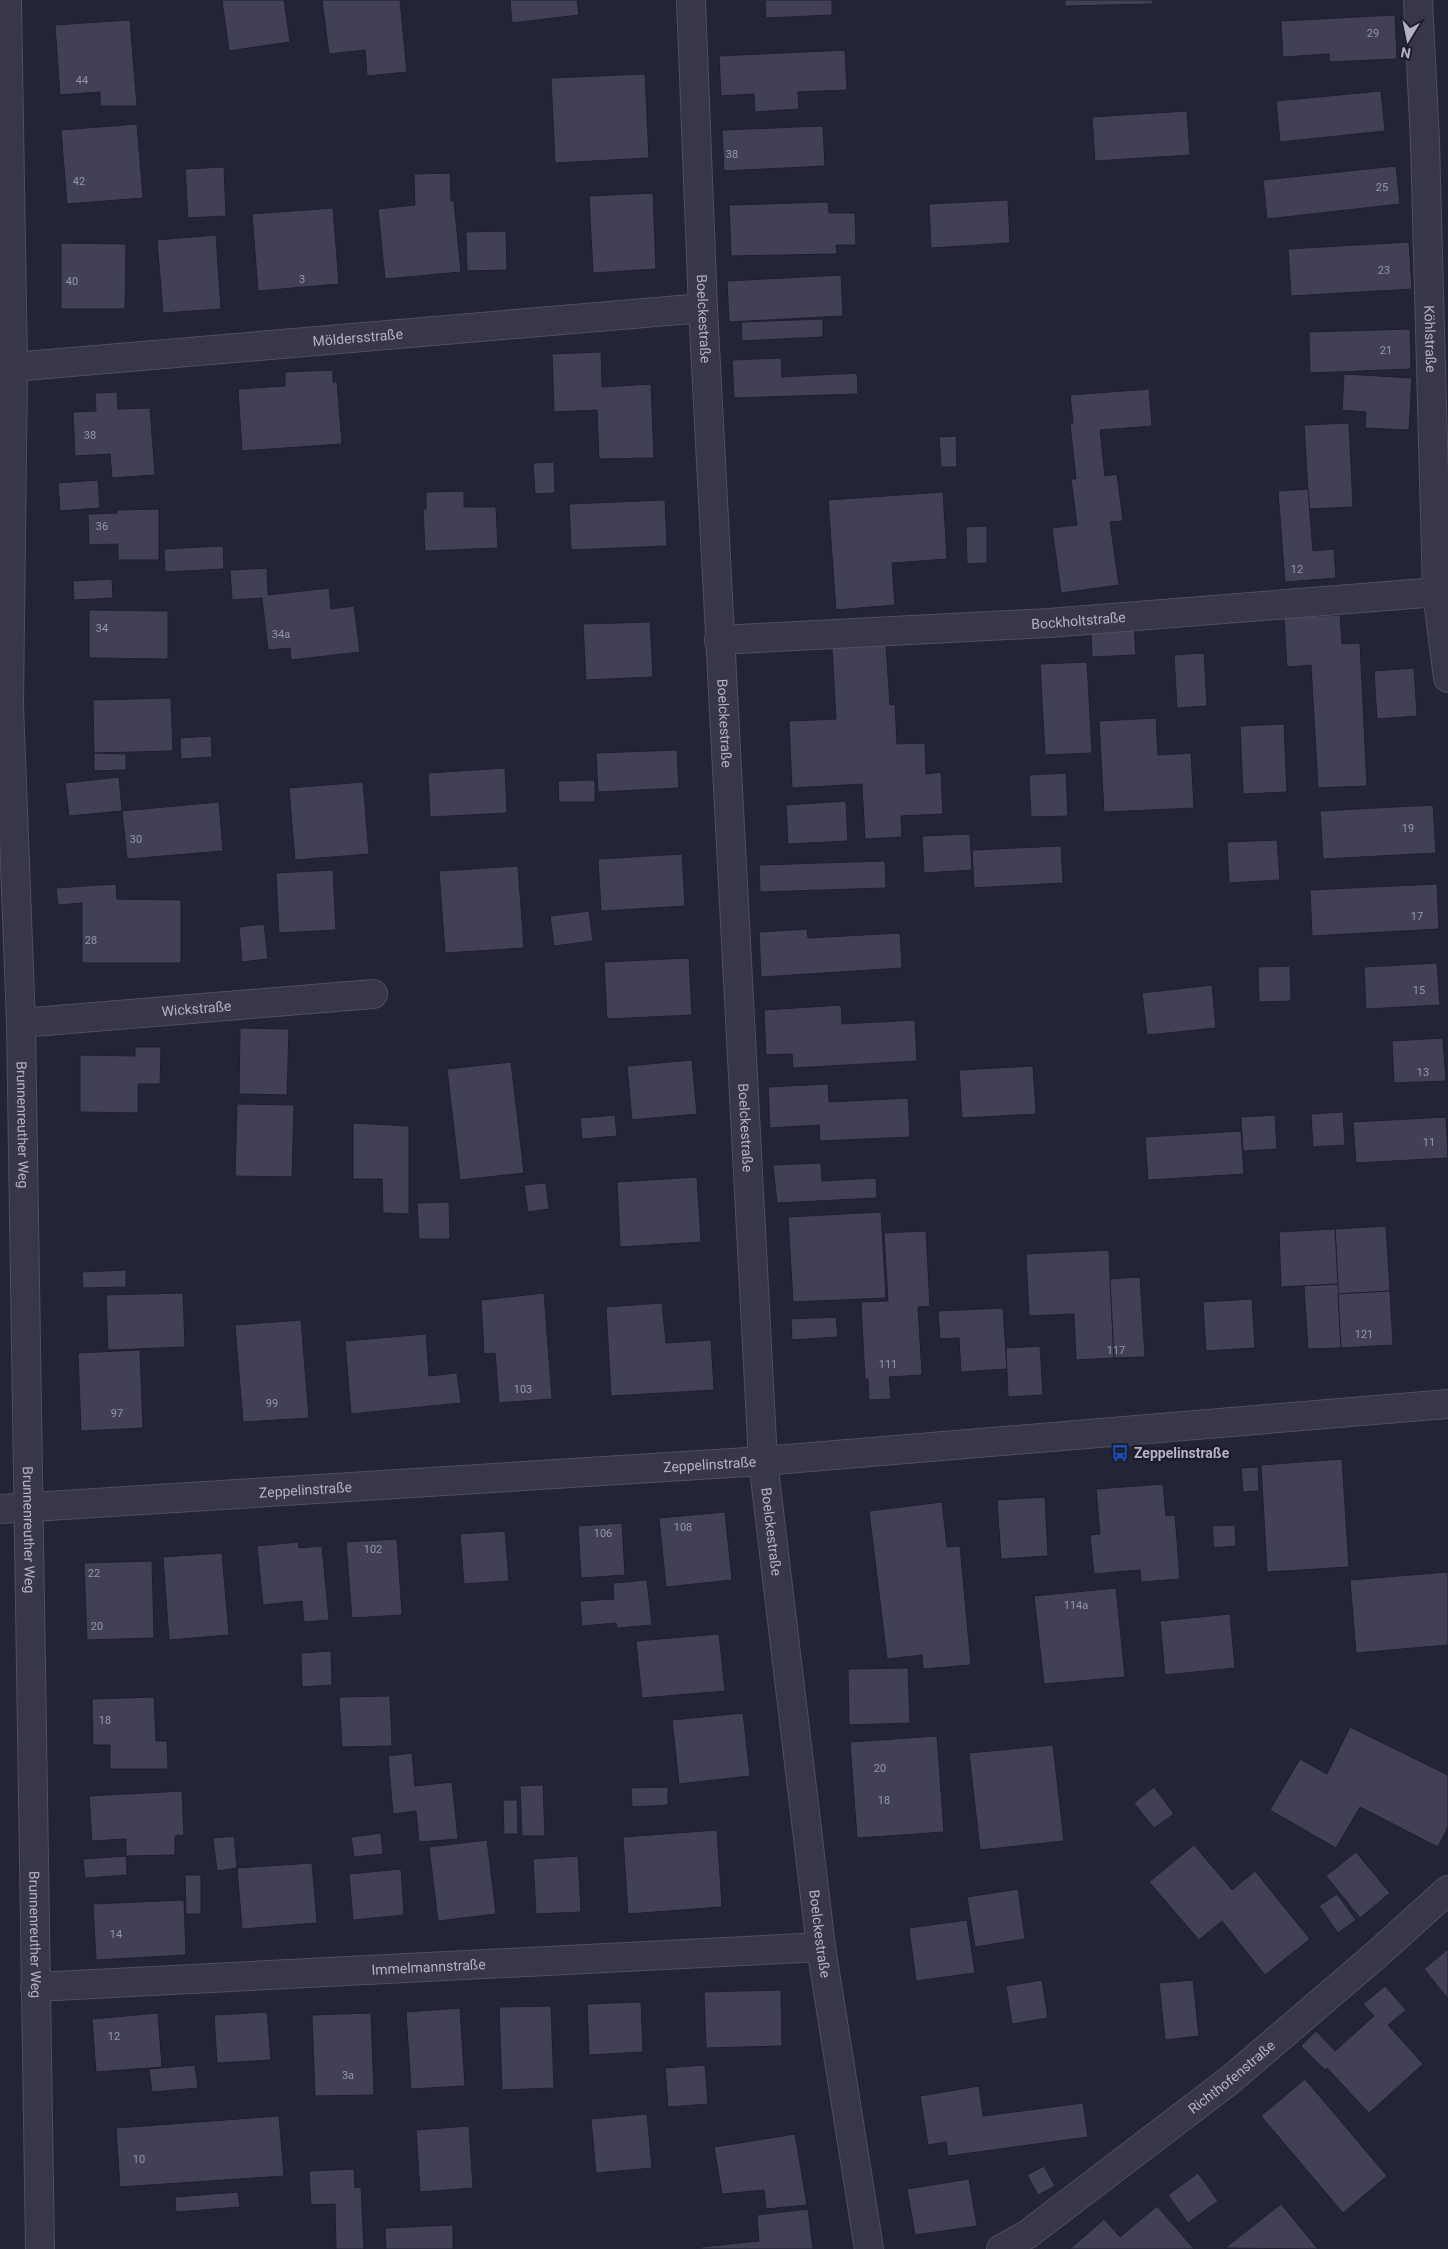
<svg xmlns="http://www.w3.org/2000/svg" width="1448" height="2249" viewBox="0 0 1448 2249" font-family="Roboto,sans-serif">
<rect width="100%" height="100%" fill="#242437"/>
<g fill="#414057" stroke="#1f1f2e">
<polygon points="222,0 284,0 290,42 229,51"/>
<polygon points="322,0 400,0 407,72 367,76 365,50 329,54"/>
<polygon points="510,0 577,0 579,15 512,23"/>
<polygon points="765,0 832,0 832,15 766,18"/>
<polygon points="1065,0 1153,0 1153,4 1065,6"/>
<polygon points="1395,15 1397,59 1329,62 1329,54 1283,57 1281,21"/>
<polygon points="130,20 137,106 100,106 100,92 60,95 55,25"/>
<polygon points="845,50 847,90 798,92 799,109 755,112 754,94 721,96 719,56"/>
<polygon points="645,74 649,158 555,163 551,78"/>
<polygon points="1381,91 1385,131 1280,142 1276,101"/>
<polygon points="1187,111 1190,155 1095,161 1092,117"/>
<polygon points="137,124 143,198 67,204 61,130"/>
<polygon points="823,126 825,166 724,171 722,130"/>
<polygon points="1396,166 1400,204 1267,219 1263,180"/>
<polygon points="224,167 226,216 188,218 185,169"/>
<polygon points="450,173 451,201 454,201 461,272 385,279 378,209 415,205 414,174"/>
<polygon points="653,193 656,269 593,273 589,196"/>
<polygon points="1008,200 1010,243 931,248 929,204"/>
<polygon points="828,202 829,213 855,213 856,245 836,245 837,254 731,256 729,205"/>
<polygon points="333,208 339,284 258,291 252,214"/>
<polygon points="506,231 507,270 467,271 466,232"/>
<polygon points="216,235 221,309 163,313 157,240"/>
<polygon points="1409,242 1412,289 1291,296 1288,249"/>
<polygon points="61,243 126,244 125,309 61,309"/>
<polygon points="841,275 843,316 729,322 727,281"/>
<polygon points="823,319 823,337 742,341 741,322"/>
<polygon points="1410,329 1411,369 1310,373 1309,332"/>
<polygon points="601,352 602,387 651,384 654,458 599,459 597,410 554,412 552,354"/>
<polygon points="781,358 782,377 857,373 858,394 734,398 732,360"/>
<polygon points="333,370 333,382 337,382 342,444 242,451 238,389 285,386 285,372"/>
<polygon points="1344,374 1412,378 1409,430 1365,428 1366,412 1342,410"/>
<polygon points="1149,389 1152,426 1100,430 1105,476 1117,474 1123,521 1110,522 1119,585 1061,593 1052,528 1077,525 1071,479 1076,479 1070,424 1073,423 1070,395"/>
<polygon points="117,392 118,409 150,408 155,475 112,478 110,454 75,456 73,412 96,411 95,393"/>
<polygon points="1349,423 1353,507 1309,509 1304,425"/>
<polygon points="956,436 957,467 941,467 939,437"/>
<polygon points="554,462 555,493 535,494 533,463"/>
<polygon points="98,480 100,508 60,511 58,483"/>
<polygon points="1308,489 1313,551 1334,549 1336,578 1285,582 1278,491"/>
<polygon points="464,491 464,507 496,507 498,548 425,551 423,509 426,509 426,492"/>
<polygon points="943,492 947,559 892,563 895,605 836,610 828,500"/>
<polygon points="665,500 667,546 571,550 569,504"/>
<polygon points="159,509 159,560 118,560 118,544 89,545 88,514 117,513 117,510"/>
<polygon points="987,526 987,563 967,564 966,527"/>
<polygon points="223,546 224,569 165,572 164,549"/>
<polygon points="267,568 268,595 329,588 331,609 354,606 360,652 291,660 290,648 268,650 262,598 232,600 230,570"/>
<polygon points="112,579 113,598 74,600 73,581"/>
<polygon points="89,610 168,611 168,659 89,658"/>
<polygon points="1340,615 1342,644 1360,643 1367,786 1318,788 1311,665 1287,667 1284,618"/>
<polygon points="650,622 653,677 586,680 583,624"/>
<polygon points="1134,626 1136,655 1092,657 1091,629"/>
<polygon points="886,645 890,705 895,704 897,744 925,743 926,774 941,772 943,814 901,816 902,837 865,839 862,784 792,788 789,721 836,719 832,648"/>
<polygon points="1204,653 1207,706 1177,708 1174,655"/>
<polygon points="1087,662 1092,753 1045,755 1040,664"/>
<polygon points="1414,668 1417,716 1377,719 1374,671"/>
<polygon points="171,698 173,751 94,753 93,700"/>
<polygon points="1156,718 1158,755 1191,753 1194,808 1104,812 1099,721"/>
<polygon points="1284,724 1287,792 1243,794 1240,726"/>
<polygon points="211,736 212,757 181,759 180,738"/>
<polygon points="677,750 679,788 598,792 596,753"/>
<polygon points="94,753 126,754 126,770 94,771"/>
<polygon points="505,768 507,813 430,817 428,773"/>
<polygon points="1066,773 1068,816 1031,817 1029,775"/>
<polygon points="119,777 122,811 69,816 65,783"/>
<polygon points="595,780 595,802 559,802 558,781"/>
<polygon points="363,782 369,854 295,860 289,788"/>
<polygon points="846,801 848,841 788,844 786,805"/>
<polygon points="219,802 223,851 127,859 122,811"/>
<polygon points="1433,805 1436,853 1323,859 1320,811"/>
<polygon points="970,834 972,870 924,873 922,836"/>
<polygon points="1277,840 1280,880 1229,883 1227,842"/>
<polygon points="1061,846 1063,883 974,888 972,850"/>
<polygon points="682,854 685,906 601,911 598,859"/>
<polygon points="885,861 886,888 760,892 759,865"/>
<polygon points="518,866 524,948 445,953 439,871"/>
<polygon points="333,870 336,930 279,933 276,873"/>
<polygon points="116,884 117,899 181,900 181,963 82,963 82,903 58,905 56,888"/>
<polygon points="1437,884 1439,929 1312,936 1310,890"/>
<polygon points="589,911 593,941 554,946 550,916"/>
<polygon points="264,924 268,959 242,962 239,927"/>
<polygon points="807,929 808,938 900,933 902,968 761,977 759,932"/>
<polygon points="689,958 692,1015 607,1019 604,962"/>
<polygon points="1437,963 1440,1005 1366,1009 1364,967"/>
<polygon points="1290,966 1291,1001 1259,1002 1258,967"/>
<polygon points="1212,985 1216,1028 1147,1035 1142,993"/>
<polygon points="841,1005 842,1024 915,1020 917,1061 793,1068 792,1054 766,1055 764,1010"/>
<polygon points="240,1028 289,1029 287,1095 239,1094"/>
<polygon points="1443,1038 1446,1081 1394,1083 1392,1041"/>
<polygon points="135,1047 161,1047 160,1084 138,1084 138,1113 80,1112 80,1055 135,1056"/>
<polygon points="692,1060 697,1114 632,1120 627,1066"/>
<polygon points="511,1062 524,1173 460,1180 447,1069"/>
<polygon points="1033,1066 1036,1114 962,1118 959,1070"/>
<polygon points="828,1084 829,1102 908,1098 910,1137 820,1141 819,1125 770,1128 768,1087"/>
<polygon points="237,1104 294,1105 292,1177 235,1176"/>
<polygon points="1343,1112 1345,1145 1313,1147 1311,1114"/>
<polygon points="615,1115 617,1136 582,1139 580,1118"/>
<polygon points="1275,1115 1277,1149 1243,1151 1241,1117"/>
<polygon points="1446,1117 1448,1158 1356,1163 1353,1122"/>
<polygon points="353,1123 409,1126 409,1214 383,1213 382,1179 353,1179"/>
<polygon points="1241,1131 1244,1174 1148,1180 1145,1137"/>
<polygon points="821,1163 822,1181 876,1178 877,1198 777,1203 773,1165"/>
<polygon points="697,1177 701,1242 620,1247 617,1182"/>
<polygon points="546,1183 549,1209 528,1212 524,1185"/>
<polygon points="449,1202 450,1239 419,1239 417,1203"/>
<polygon points="881,1212 886,1298 793,1302 788,1217"/>
<polygon points="1386,1226 1390,1291 1338,1294 1335,1229"/>
<polygon points="1335,1229 1338,1284 1281,1287 1279,1232"/>
<polygon points="926,1231 930,1306 918,1307 922,1375 889,1377 891,1399 869,1400 868,1379 865,1379 861,1302 888,1301 884,1233"/>
<polygon points="1109,1250 1114,1358 1076,1360 1074,1314 1029,1316 1026,1254"/>
<polygon points="126,1270 126,1287 83,1288 82,1272"/>
<polygon points="1140,1277 1145,1357 1114,1358 1110,1279"/>
<polygon points="1338,1284 1341,1348 1308,1349 1304,1286"/>
<polygon points="1390,1291 1393,1345 1341,1348 1338,1294"/>
<polygon points="183,1293 185,1347 108,1350 106,1295"/>
<polygon points="544,1293 552,1399 499,1403 495,1353 484,1354 481,1300"/>
<polygon points="1252,1299 1255,1348 1206,1351 1203,1302"/>
<polygon points="662,1303 666,1343 711,1340 714,1390 611,1396 606,1307"/>
<polygon points="1003,1308 1007,1369 961,1372 959,1338 940,1339 938,1311"/>
<polygon points="836,1317 838,1337 792,1340 791,1319"/>
<polygon points="301,1320 309,1418 243,1422 235,1325"/>
<polygon points="426,1334 429,1376 457,1373 461,1403 351,1414 345,1341"/>
<polygon points="1040,1346 1043,1395 1008,1397 1006,1348"/>
<polygon points="140,1350 143,1428 81,1431 78,1353"/>
<polygon points="1342,1459 1349,1567 1267,1572 1261,1465"/>
<polygon points="1258,1467 1259,1491 1243,1492 1241,1468"/>
<polygon points="1163,1484 1166,1516 1175,1515 1180,1579 1141,1582 1140,1570 1094,1574 1090,1535 1100,1534 1096,1489"/>
<polygon points="1045,1497 1048,1556 1001,1559 997,1500"/>
<polygon points="942,1502 947,1547 960,1546 971,1665 923,1669 922,1655 887,1659 869,1511"/>
<polygon points="725,1512 732,1580 666,1587 659,1518"/>
<polygon points="622,1523 625,1575 581,1578 578,1526"/>
<polygon points="1235,1525 1236,1546 1214,1548 1212,1526"/>
<polygon points="505,1531 509,1581 464,1584 460,1534"/>
<polygon points="397,1539 402,1615 352,1618 346,1542"/>
<polygon points="298,1542 299,1548 322,1546 329,1620 304,1622 302,1601 263,1605 257,1546"/>
<polygon points="222,1553 229,1635 169,1640 163,1557"/>
<polygon points="152,1561 154,1638 87,1640 84,1563"/>
<polygon points="1448,1572 1448,1645 1356,1653 1350,1580"/>
<polygon points="647,1580 652,1625 617,1628 616,1623 582,1626 580,1601 614,1599 613,1583"/>
<polygon points="1116,1588 1125,1677 1044,1684 1034,1596"/>
<polygon points="1230,1614 1235,1668 1165,1675 1160,1621"/>
<polygon points="719,1634 725,1691 642,1698 636,1641"/>
<polygon points="331,1651 332,1685 302,1687 301,1653"/>
<polygon points="908,1668 910,1723 849,1725 848,1669"/>
<polygon points="390,1696 392,1746 342,1747 339,1697"/>
<polygon points="154,1697 156,1741 167,1741 168,1769 110,1769 110,1745 93,1745 92,1699"/>
<polygon points="743,1713 750,1776 679,1784 672,1720"/>
<polygon points="1350,1727 1448,1775 1448,1827 1438,1847 1360,1807 1336,1848 1270,1810 1300,1759 1327,1774"/>
<polygon points="937,1736 944,1832 857,1838 850,1742"/>
<polygon points="1053,1745 1064,1841 980,1850 969,1753"/>
<polygon points="412,1753 415,1786 452,1782 458,1839 419,1842 416,1811 393,1814 388,1756"/>
<polygon points="543,1785 545,1836 522,1836 520,1786"/>
<polygon points="668,1787 668,1805 632,1807 631,1788"/>
<polygon points="1154,1787 1174,1814 1154,1828 1134,1803"/>
<polygon points="182,1791 184,1835 175,1836 175,1855 126,1856 126,1839 92,1841 89,1796"/>
<polygon points="503,1800 517,1800 518,1834 504,1834"/>
<polygon points="717,1830 722,1907 628,1914 623,1837"/>
<polygon points="381,1833 383,1854 354,1857 351,1837"/>
<polygon points="234,1836 237,1868 217,1871 213,1838"/>
<polygon points="487,1840 496,1914 438,1921 429,1847"/>
<polygon points="1194,1845 1232,1890 1255,1871 1310,1939 1265,1975 1222,1921 1199,1940 1149,1882"/>
<polygon points="1356,1852 1390,1893 1360,1918 1326,1876"/>
<polygon points="126,1856 127,1875 85,1878 83,1859"/>
<polygon points="578,1856 581,1912 536,1914 533,1859"/>
<polygon points="312,1863 317,1923 242,1929 237,1868"/>
<polygon points="401,1869 404,1915 353,1920 349,1874"/>
<polygon points="185,1875 201,1875 201,1914 186,1914"/>
<polygon points="1018,1889 1025,1939 975,1947 967,1897"/>
<polygon points="1337,1894 1356,1920 1338,1933 1319,1906"/>
<polygon points="184,1900 186,1955 96,1960 93,1904"/>
<polygon points="967,1920 975,1973 916,1981 909,1928"/>
<polygon points="1448,1949 1448,1999 1424,1969"/>
<polygon points="1042,1980 1048,2018 1012,2024 1006,1986"/>
<polygon points="1193,1980 1199,2036 1165,2040 1159,1983"/>
<polygon points="1385,1986 1406,2010 1388,2025 1423,2064 1369,2113 1327,2068 1325,2070 1301,2046 1316,2031 1335,2051 1374,2016 1363,2004"/>
<polygon points="781,1990 782,2046 706,2048 704,1992"/>
<polygon points="641,2002 643,2052 589,2055 587,2004"/>
<polygon points="551,2006 554,2088 502,2090 499,2007"/>
<polygon points="460,2008 465,2086 411,2089 406,2012"/>
<polygon points="267,2012 271,2060 217,2063 214,2015"/>
<polygon points="158,2013 162,2067 96,2072 92,2019"/>
<polygon points="371,2013 374,2095 315,2096 312,2015"/>
<polygon points="195,2065 198,2088 152,2092 149,2069"/>
<polygon points="705,2065 708,2104 668,2107 665,2068"/>
<polygon points="1305,2079 1387,2176 1343,2213 1261,2116"/>
<polygon points="979,2086 983,2116 1083,2103 1088,2137 948,2156 946,2142 928,2145 920,2096"/>
<polygon points="647,2114 652,2168 596,2173 591,2119"/>
<polygon points="279,2116 284,2176 120,2187 116,2128"/>
<polygon points="469,2126 473,2188 420,2192 416,2130"/>
<polygon points="795,2134 807,2205 766,2209 764,2190 722,2194 714,2147"/>
<polygon points="1044,2166 1055,2186 1038,2195 1027,2175"/>
<polygon points="354,2169 355,2188 361,2187 364,2249 336,2249 335,2204 311,2205 309,2171"/>
<polygon points="1198,2173 1218,2201 1188,2223 1168,2195"/>
<polygon points="969,2179 977,2226 915,2235 907,2189"/>
<polygon points="238,2192 240,2207 176,2212 175,2197"/>
<polygon points="1281,2204 1318,2249 1225,2248"/>
<polygon points="1157,2206 1194,2249 1070,2249 1104,2219 1120,2237"/>
<polygon points="808,2209 813,2249 701,2249 701,2247 759,2241 757,2215"/>
<polygon points="453,2225 453,2249 386,2249 385,2228"/>
</g>
<g fill="none" stroke-linecap="round" stroke-linejoin="round">
<g stroke="#504f60" stroke-width="30">
<g id="minor">
<path id="s1" d="M7,0l6,367 -4,338 12,318 19,1226"/>
<path id="s2" d="M691,0l12,308 60,1153 58,486 48,302"/>
<path id="s3" d="M1418,0l7,142 12,450 11,86"/>
<path id="s4" d="M13,367l690,-59"/>
<path id="s5" d="M719,640l330,-17 388,-31"/>
<path id="s6" d="M21,1023l352,-29"/>
<path id="s7" d="M0,1509l763,-48 685,-57"/>
<path id="s8" d="M35,1987l786,-40"/>
<path id="s9" d="M1001,2249l27,-15 202,-154 146,-125 72,-65"/>
</g>
</g>
<use href="#minor" stroke="#383748" stroke-width="28"/>
</g>
<defs>
<g id="bus-bare" transform="scale(1.35)"><path d="M-5-6H5V4H4V6H2V4H-2V6H-4V4H-5ZM-3.5-4V0h7V-4ZM-3.5 1.2v1.5H-2V1.2ZM2 1.2v1.5H3.5V1.2Z" fill="#1a4fb4" stroke="#1d1d2c" stroke-width="2.5" paint-order="stroke"/></g>
</defs>
<g fill-rule="evenodd">
<use href="#bus-bare" x="1120" y="1453"/>
</g>
<g text-anchor="middle" stroke-width="5" stroke-linejoin="round" paint-order="stroke">
<g font-size="11" fill="#9696a9">
<text x="1373" y="37">29</text>
<text x="82" y="84">44</text>
<text x="732" y="158">38</text>
<text x="79" y="185">42</text>
<text x="1382" y="191">25</text>
<text x="1384" y="274">23</text>
<text x="302" y="283">3</text>
<text x="72" y="285">40</text>
<text x="1386" y="354">21</text>
<text x="90" y="439">38</text>
<text x="102" y="530">36</text>
<text x="1297" y="573">12</text>
<text x="102" y="632">34</text>
<text x="281" y="638">34a</text>
<text x="1408" y="832">19</text>
<text x="136" y="843">30</text>
<text x="1417" y="920">17</text>
<text x="91" y="944">28</text>
<text x="1419" y="994">15</text>
<text x="1423" y="1076">13</text>
<text x="1429" y="1146">11</text>
<text x="1364" y="1338">121</text>
<text x="1116" y="1354">117</text>
<text x="888" y="1368">111</text>
<text x="523" y="1393">103</text>
<text x="272" y="1407">99</text>
<text x="117" y="1417">97</text>
<text x="683" y="1531">108</text>
<text x="603" y="1537">106</text>
<text x="373" y="1553">102</text>
<text x="94" y="1577">22</text>
<text x="1076" y="1609">114a</text>
<text x="97" y="1630">20</text>
<text x="105" y="1724">18</text>
<text x="880" y="1772">20</text>
<text x="884" y="1804">18</text>
<text x="116" y="1938">14</text>
<text x="114" y="2040">12</text>
<text x="348" y="2079">3a</text>
<text x="139" y="2163">10</text>
</g>
<g font-size="14" fill="#b3b2c4" stroke="#1d1d2c">
<text dy="5" stroke="none"><textPath href="#s2" startOffset="319">Boelckestraße</textPath></text>
<text dy="5" stroke="none"><textPath href="#s4" startOffset="346">Möldersstraße</textPath></text>
<text dy="5" stroke="none"><textPath href="#s3" startOffset="339">Köhlstraße</textPath></text>
<text dy="5" stroke="none"><textPath href="#s5" startOffset="360">Bockholtstraße</textPath></text>
<text dy="5" stroke="none"><textPath href="#s2" startOffset="724">Boelckestraße</textPath></text>
<text dy="5" stroke="none"><textPath href="#s6" startOffset="176">Wickstraße</textPath></text>
<text dy="5" stroke="none"><textPath href="#s1" startOffset="1125">Brunnenreuther Weg</textPath></text>
<text dy="5" stroke="none"><textPath href="#s2" startOffset="1129">Boelckestraße</textPath></text>
<text dy="5" stroke="none"><textPath href="#s7" startOffset="711">Zeppelinstraße</textPath></text>
<text dy="5" stroke="none"><textPath href="#s7" startOffset="306">Zeppelinstraße</textPath></text>
<text dy="5" stroke="none"><textPath href="#s1" startOffset="1530">Brunnenreuther Weg</textPath></text>
<text dy="5" stroke="none"><textPath href="#s2" startOffset="1534">Boelckestraße</textPath></text>
<text dy="5" stroke="none"><textPath href="#s1" startOffset="1935">Brunnenreuther Weg</textPath></text>
<text dy="5" stroke="none"><textPath href="#s2" startOffset="1939">Boelckestraße</textPath></text>
<text dy="5" stroke="none"><textPath href="#s8" startOffset="394">Immelmannstraße</textPath></text>
<text dy="5" stroke="none"><textPath href="#s9" startOffset="288">Richthofenstraße</textPath></text>
</g>
<g font-size="14" font-weight="bold" fill="#b3b2c4" stroke="#1d1d2c" text-anchor="start">
<text x="1134" y="1458">Zeppelinstraße</text>
</g>
</g>
<g transform="translate(1408 40) rotate(190)" stroke="#1d1d2c" stroke-width="4" paint-order="stroke">
<path d="M0-4L9 19L0 12L-9 19Z" fill="#b3b2c4"/>
<text y="-8" font-size="14" font-weight="bold" text-anchor="middle" fill="#b3b2c4">N</text>
</g>
</svg>
